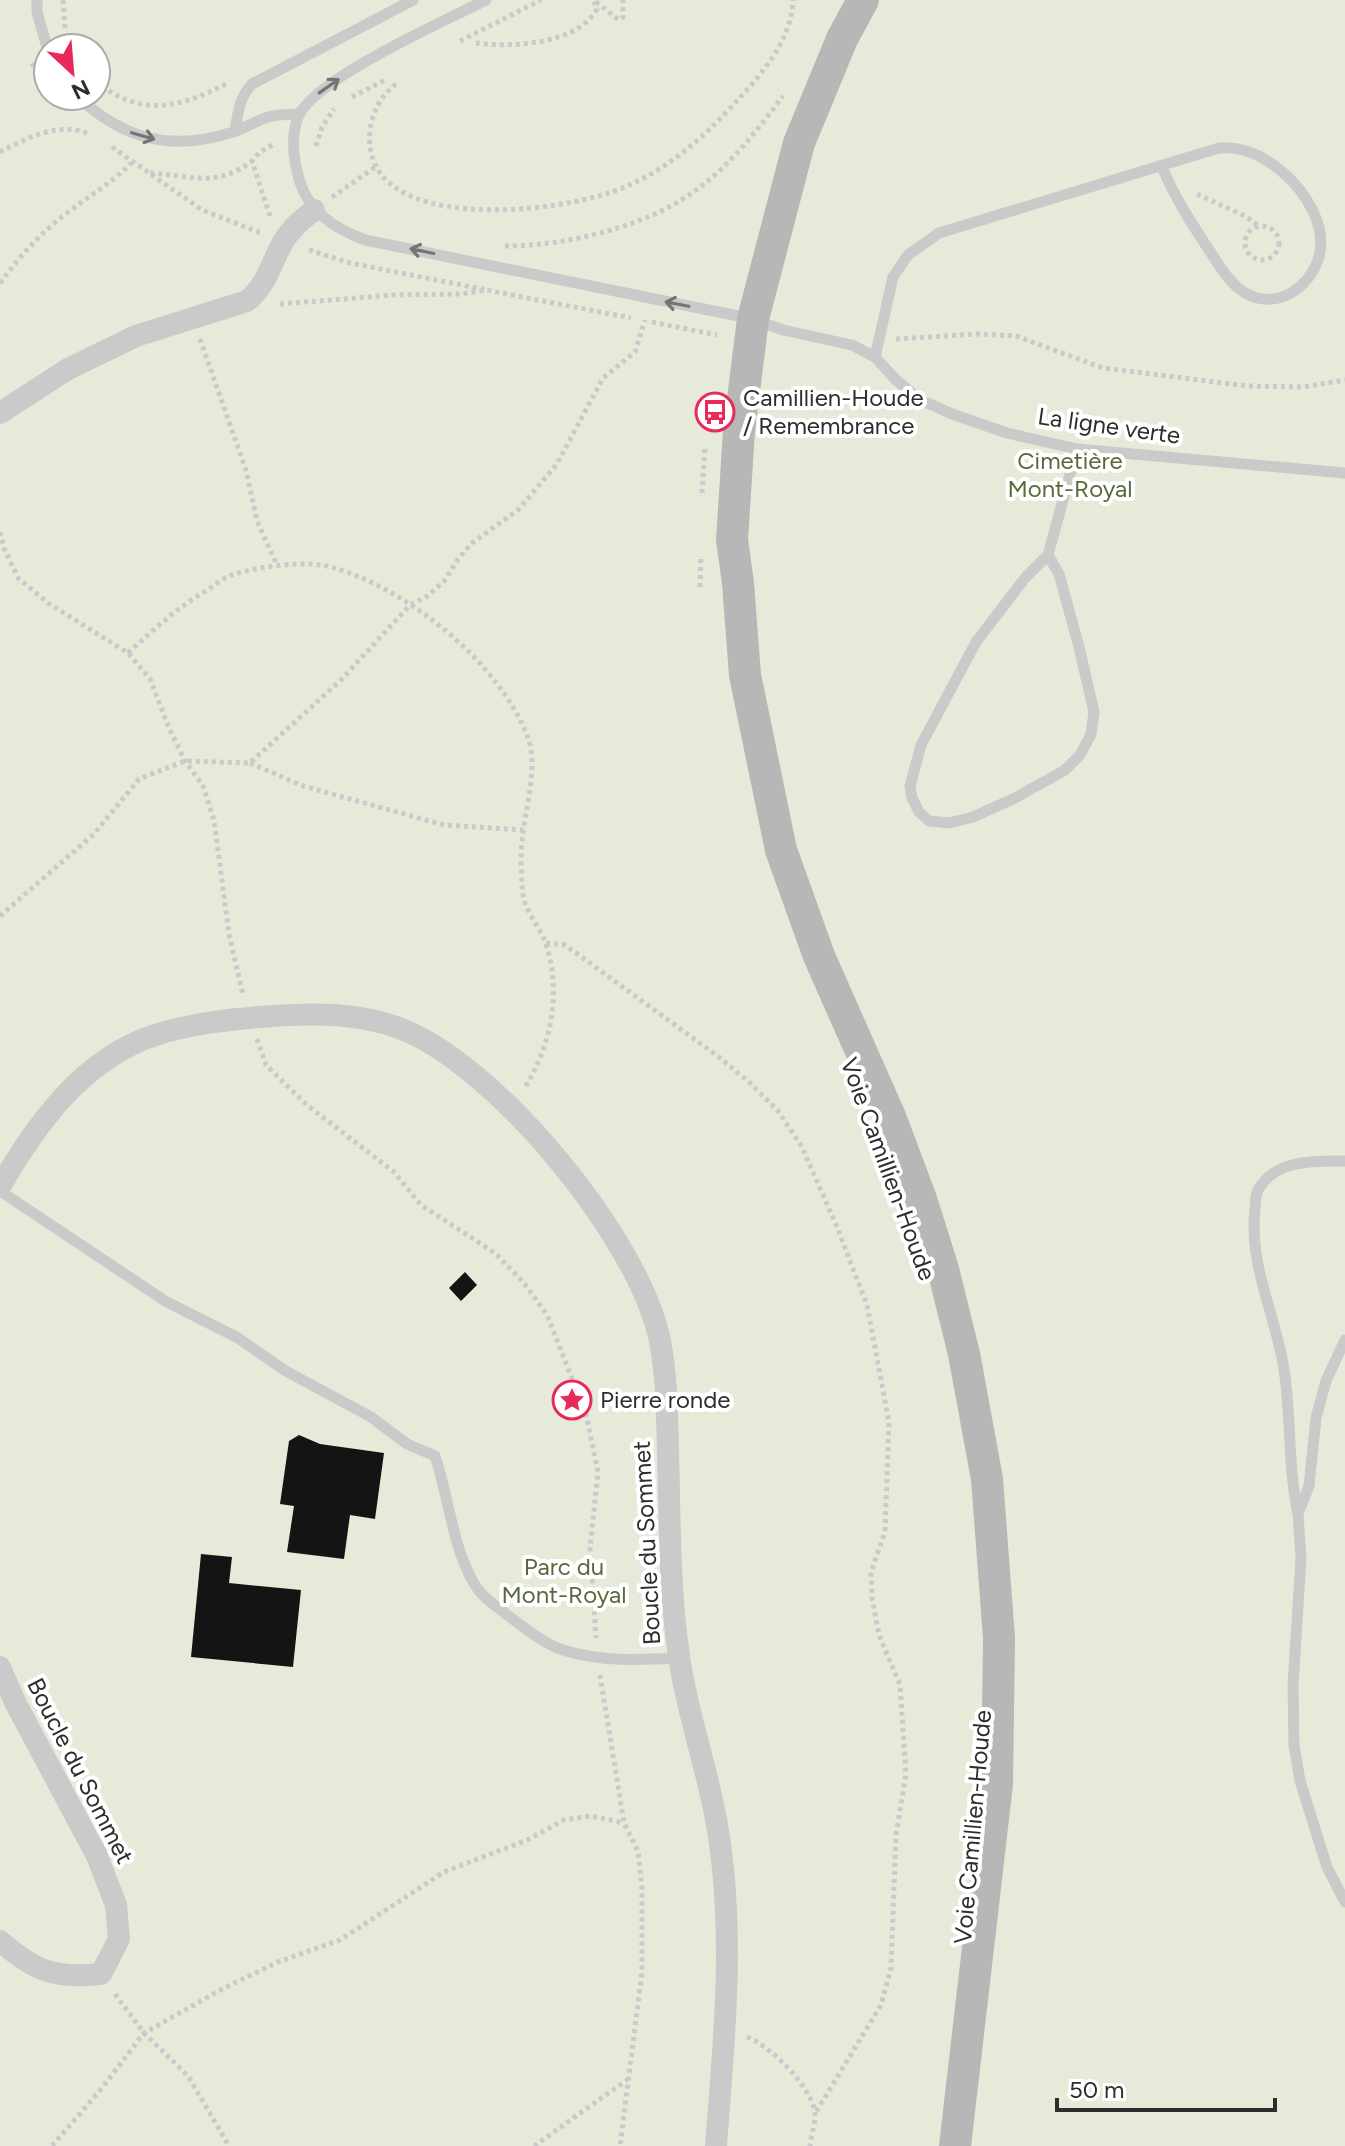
<svg xmlns="http://www.w3.org/2000/svg" width="1345" height="2146" viewBox="0 0 1345 2146" font-family="Figtree,sans-serif">
<rect width="100%" height="100%" fill="#fff"/>
<path fill="#e6ebd9" fill-rule="evenodd" d="M0,0h1345v2146h-1345zM48,48h48v48h-48z"/>
<g fill="#141414">
<polygon points="465,1272 477,1285 461,1301 449,1288"/>
<polygon points="299,1435 320,1444 384,1453 375,1519 350,1515 344,1559 287,1552 294,1506 280,1504 289,1441"/>
<polygon points="201,1554 232,1557 229,1583 301,1590 293,1667 191,1657"/>
</g>
<g fill="none" stroke-linecap="round" stroke-linejoin="round">
<g stroke="#cacaca" stroke-width="5" stroke-dasharray="4 4" stroke-linecap="butt">
<polyline points="63,0 65,28"/>
<polyline points="596,2 619,20 623,17 623,0"/>
<polyline points="460,41 541,0"/>
<path d="M476,43c36,5 102,1 121,-34l-3,-8"/>
<polyline points="32,63 48,93"/>
<path d="M96,81c45,38 85,26 132,2"/>
<path d="M396,84c-15,11 -24,29 -26,46 -11,108 192,83 250,59 47,-19 81,-49 115,-86 26,-28 57,-63 58,-103"/>
<polyline points="352,97 387,79"/>
<polyline points="316,146 322,127 334,109"/>
<polyline points="112,147 202,210 261,233"/>
<path d="M0,152c27,-14 59,-31 89,-18"/>
<path d="M150,173c42,3 66,15 102,-12"/>
<polyline points="1197,194 1245,216 1259,226"/>
<polyline points="332,197 377,166"/>
<polyline points="270,216 252,161 260,152 274,144"/>
<circle cx="1262" cy="243" r="17"/>
<path d="M505,246c60,0 142,-19 191,-56 34,-24 62,-61 87,-94"/>
<polyline points="309,250 350,263 487,290"/>
<path d="M0,283c21,-28 43,-53 71,-73 21,-16 42,-28 60,-47"/>
<polyline points="280,304 393,295 460,294 487,290 631,318"/>
<polyline points="652,322 717,335"/>
<polyline points="200,339 246,470 257,521 277,565"/>
<polyline points="896,339 978,334 1016,336 1103,368 1247,386 1303,387 1345,380"/>
<polyline points="702,493 705,447"/>
<polyline points="0,532 4,548 18,578 48,603 128,653 150,679 169,728 185,761 203,786 214,820 229,934 243,995"/>
<polyline points="700,587 701,555"/>
<path d="M128,653c26,-24 50,-46 81,-64 8,-6 17,-13 26,-15 27,-8 69,-14 96,-7 76,21 169,96 197,171 10,27 -2,68 -5,96 -3,19 -2,41 0,60 2,18 17,33 23,50 16,49 5,102 -22,145"/>
<polyline points="250,763 303,786 444,825 523,830"/>
<polyline points="0,916 94,834 139,779 185,761 250,763 341,680 410,605 428,596 445,580 458,559 472,543 518,510 557,464 603,378 635,352 645,320"/>
<polyline points="546,943 565,945 719,1057 750,1083 778,1111 802,1147 837,1227 867,1305 889,1422 885,1532 871,1572 872,1598 879,1635 900,1685 906,1774 896,1834 891,1968 881,2005 816,2112"/>
<polyline points="257,1039 266,1065 308,1106 393,1171 421,1205 495,1253 524,1283 547,1315 586,1414 598,1472 590,1548 596,1638"/>
<polyline points="600,1675 624,1823 638,1851 642,1888 642,1972 620,2146"/>
<polyline points="115,1994 144,2033 188,2076 229,2146"/>
<path d="M747,2037c23,8 68,53 68,78 0,10 -4,21 -5,31"/>
<polyline points="52,2146 102,2088 144,2033 224,1988 278,1962 340,1940 444,1872 527,1840 564,1820 591,1816 624,1823"/>
<polyline points="534,2146 627,2080"/>
</g>
<g stroke="#cacaca" stroke-width="11">
<polyline points="37,0 37,12 48,51"/>
<path d="M486,0c-41,21 -168,77 -187,115 -8,17 -6,42 -1,60 8,35 35,53 67,65l388,79 30,11 69,15 23,12 21,23 25,20 31,14 55,19 70,16 268,24"/>
<path d="M77,96c47,44 95,56 156,36 12,-4 23,-11 35,-15 10,-3 21,-2 31,-3"/>
<path d="M235,131c3,-18 4,-33 17,-47l161,-84"/>
<path d="M875,357l18,-80 15,-22 31,-22 280,-85c24,-2 43,7 61,22 25,20 49,57 38,90 -13,36 -53,53 -82,26 -12,-10 -20,-26 -29,-39 -17,-26 -33,-51 -45,-80"/>
<polyline points="1048,555 1059,574 1079,647 1094,712 1091,734 1080,755 1065,770 1015,798 973,817 949,823 929,821 919,812 912,798 910,786 921,745 976,642 1025,578 1048,555 1077,449"/>
<path d="M0,1191l165,110 73,37 46,32 87,47 36,27 28,12c14,41 17,91 40,129 7,12 20,20 31,29 16,12 38,30 57,36 37,12 78,10 116,8"/>
<polyline points="1345,1340 1326,1381 1316,1418 1309,1486 1298,1514 1301,1558 1293,1685 1294,1745 1300,1781 1327,1867 1345,1902"/>
<path d="M1298,1514c-11,-50 -6,-101 -15,-151 -10,-54 -34,-99 -28,-155 1,-5 0,-13 3,-18 17,-31 56,-29 87,-29"/>
</g>
<g stroke="#cacaca" stroke-width="22">
<path d="M0,413l68,-44 68,-33 111,-35c20,-16 24,-38 36,-59 8,-14 19,-22 31,-32"/>
<path d="M0,1187c36,-63 83,-128 155,-152 37,-12 79,-16 118,-19 42,-3 86,-3 126,12 97,36 241,212 261,313 7,37 7,74 8,111 2,68 1,137 11,204 8,59 30,116 39,175 17,104 6,211 -2,315"/>
<path d="M0,1667l15,35 82,154 19,49 3,34 -18,35c-47,5 -66,-3 -101,-33"/>
</g>
<polyline stroke="#b7b7b7" stroke-width="32" points="863,0 842,39 799,143 753,319 739,431 732,540 738,583 745,675 781,850 819,956 891,1119 921,1199 943,1269 964,1354 987,1479 999,1638 997,1784 955,2146"/>
</g>
<defs><path id="oneway-shaft" d="M-6 0H5M1.5-3L5.5 0L1.5 3" fill="none" stroke-width="1.6" stroke-linecap="round" stroke-linejoin="round" transform="scale(2)"/></defs>
<g stroke="#747474">
<use href="#oneway-shaft" transform="translate(329 86) rotate(-35)"/>
<use href="#oneway-shaft" transform="translate(143 136) rotate(16)"/>
<use href="#oneway-shaft" transform="translate(422 251) rotate(-168)"/>
<use href="#oneway-shaft" transform="translate(677 304) rotate(-169)"/>
</g>
<defs>
<g id="bus-ring" transform="scale(2)"><circle r="9.5" fill="#fff" stroke="#e82a5a" stroke-width="1.5"/><path d="M-5-6H5V4H4V6H2V4H-2V6H-4V4H-5ZM-3.5-4V0h7V-4ZM-3.5 1.2v1.5H-2V1.2ZM2 1.2v1.5H3.5V1.2Z" fill="#e82a5a"/></g>
<g id="sight-ring" transform="scale(2)"><circle r="9.5" fill="#fff" stroke="#e82a5a" stroke-width="1.5"/><path d="M0-6L1.8-2.2L6-1.7L2.9 1.2L3.7 5.4L0 3.3L-3.7 5.4L-2.9 1.2L-6-1.7L-1.8-2.2Z" fill="#e82a5a"/></g>
</defs>
<g fill-rule="evenodd">
<use href="#bus-ring" x="715" y="412"/>
<use href="#sight-ring" x="572" y="1400"/>
</g>
<g text-anchor="middle" stroke-width="8" stroke-linejoin="round" paint-order="stroke">
<g font-size="24" fill="#2d2d2d" stroke="#fff" text-anchor="start">
<text x="743" y="406">Camillien-Houde<tspan x="743" dy="28">/ Remembrance</tspan></text>
<text x="600" y="1408">Pierre ronde</text>
</g>
<g font-size="24" fill="#2d2d2d" stroke="#fff">
<text transform="translate(1109 426) rotate(8)" y="8">La ligne verte</text>
<text transform="translate(888 1169) rotate(70)" y="8">Voie Camillien-Houde</text>
<text transform="translate(647 1543) rotate(-93)" y="8">Boucle du Sommet</text>
<text transform="translate(80 1771) rotate(63)" y="8">Boucle du Sommet</text>
<text transform="translate(973 1827) rotate(-85)" y="8">Voie Camillien-Houde</text>
</g>
<g font-size="24" fill="#58693a" stroke="#fff">
<text x="1070" y="469">Cimetière<tspan x="1070" dy="28">Mont-Royal</tspan></text>
<text x="564" y="1575">Parc du<tspan x="564" dy="28">Mont-Royal</tspan></text>
</g>
</g>
<g transform="translate(72 72) rotate(154)"><circle r="38" fill="#ffffff" stroke="#ababab" stroke-width="2"/>
<path d="M0-6L14 30L0 20L-14 30Z" fill="#e82a5a"/>
<text y="-12" font-size="22" font-weight="bold" text-anchor="middle" fill="#2d2d2d">N</text>
</g>
<path d="M1057 2098v12h218v-12" fill="none" stroke="#2d2d2d" stroke-width="4"/>
<text x="1069" y="2098" font-size="24" fill="#2d2d2d" stroke="#ffffff" stroke-width="6" paint-order="stroke">50 m</text>
</svg>
